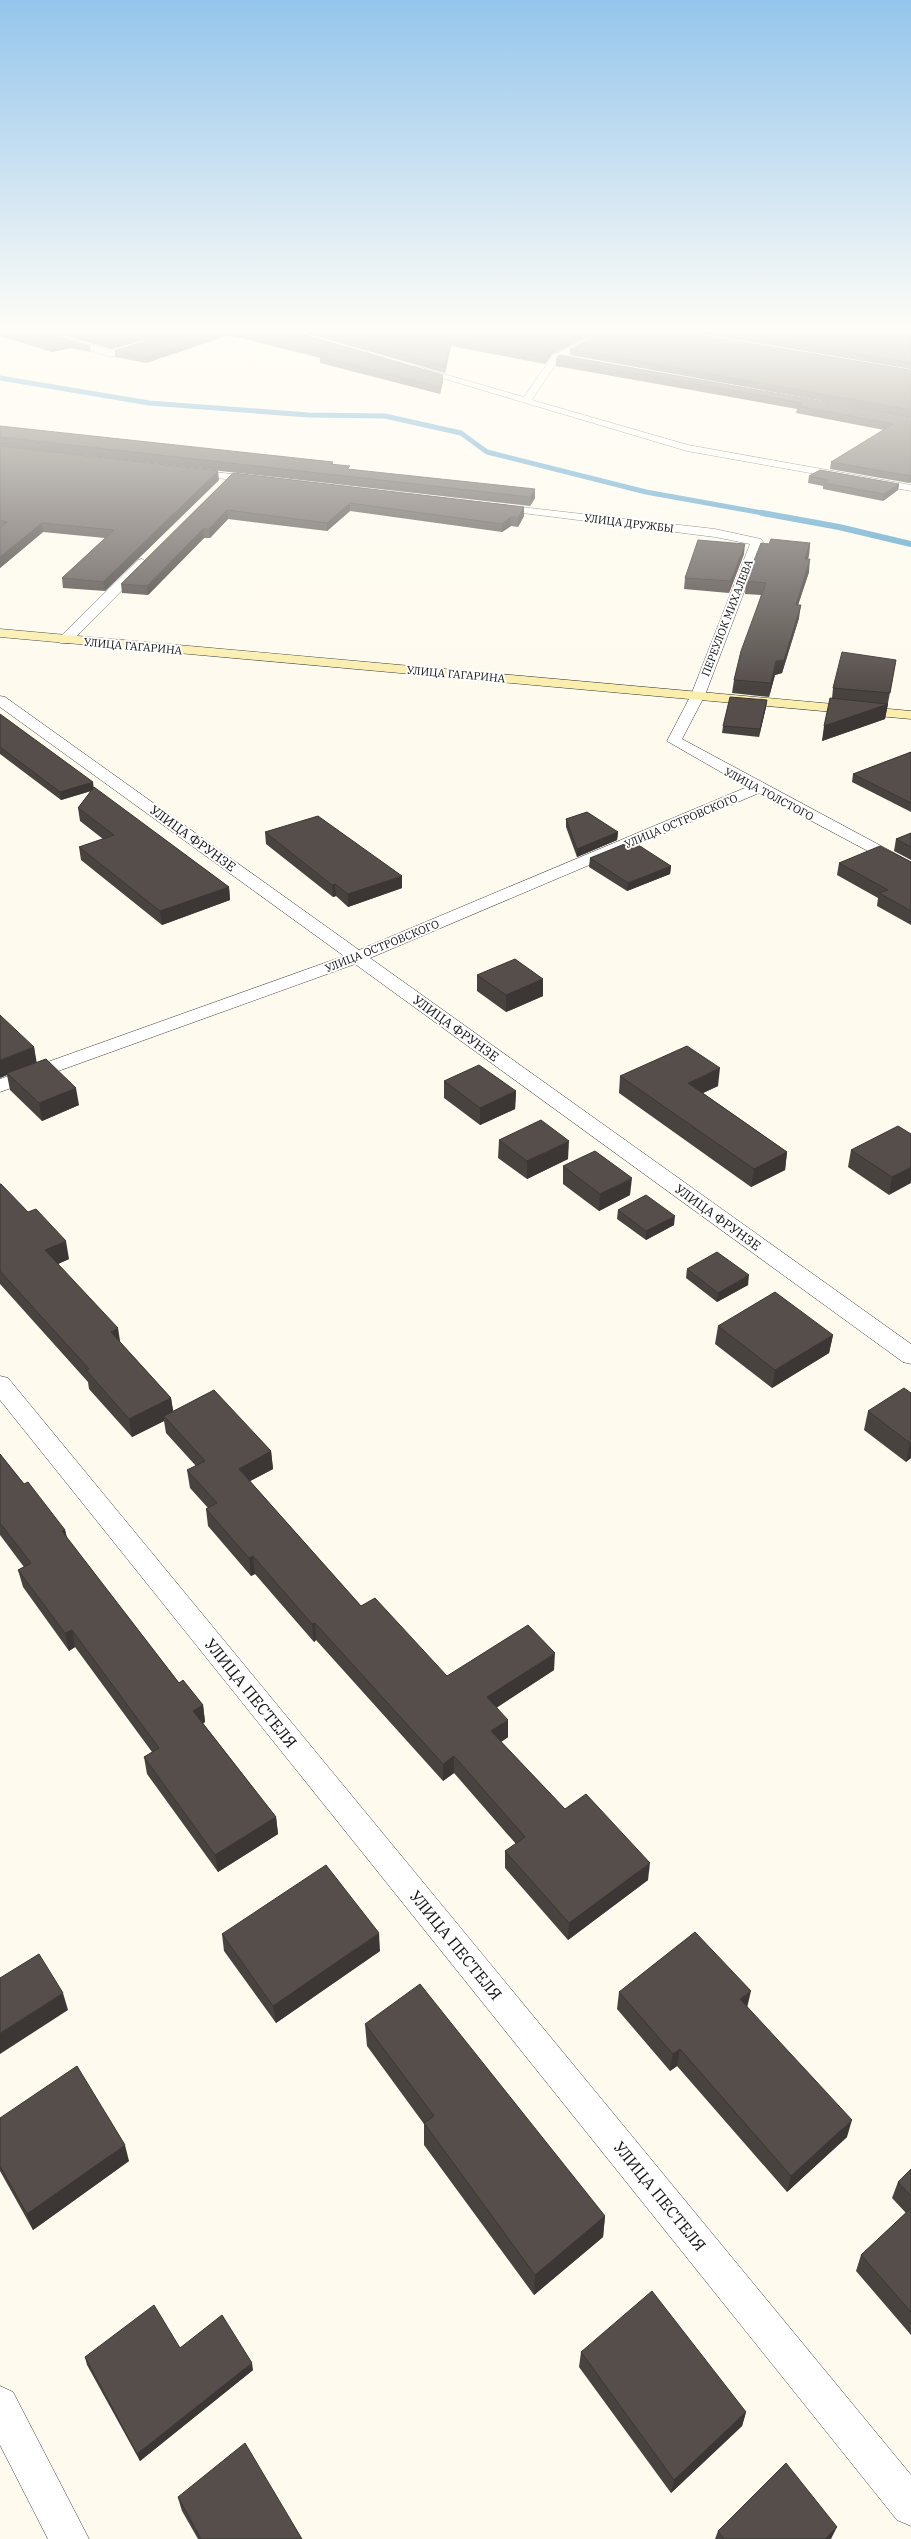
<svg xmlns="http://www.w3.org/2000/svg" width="911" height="2539" viewBox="0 0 911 2539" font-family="'IBM Plex Serif',serif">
<rect width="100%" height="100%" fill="#fefaee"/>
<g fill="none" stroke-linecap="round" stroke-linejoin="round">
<polyline stroke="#4296c5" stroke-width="5" points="0,378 149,403 309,415 385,416 461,433 487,452 646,492 768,514"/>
<polyline stroke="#4296c5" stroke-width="6" points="762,513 839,527 911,544"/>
<g stroke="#404040" stroke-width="1">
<g id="street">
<polygon points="40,333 52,333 111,351 175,333 187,333 111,357 41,335"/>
<polygon points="599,333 609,333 559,359 532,400 688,445 911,485 911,491 687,451 408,368 416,366 524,397 553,355"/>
<polygon points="188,469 259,477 265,480 259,483 184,474 183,472"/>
<polygon points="494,504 715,529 761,539 763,542 705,695 682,739 911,862 911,874 759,793 370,958 911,1344 911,1364 903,1362 355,964 0,1092 0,1079 344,956 0,707 0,696 5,697 359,950 747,787 667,741 691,695 750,544 715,537 490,509 488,507"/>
<polygon points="142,559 148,563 146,566 70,643 60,643 58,640 60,637 138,560"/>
<polygon points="0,1376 8,1378 911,2475 911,2526 897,2520 0,1400"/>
<polygon points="0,2386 13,2392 89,2539 48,2539 0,2445"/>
</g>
</g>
<g stroke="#2f2f2f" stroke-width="1">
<polygon id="secondary" points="0,629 911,711 911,719 0,637"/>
</g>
<use href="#street" fill="#fff" fill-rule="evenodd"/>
<use href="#secondary" fill="#faeead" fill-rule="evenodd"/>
</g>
<g fill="#494340">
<polygon points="0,333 48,333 90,346 91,352 70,348 52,352 0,336"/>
<polygon points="56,333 171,333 111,349"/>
<polygon points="172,333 298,333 443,375 443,381 440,394 320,363 320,358 229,335 146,363 115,357 115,351"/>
<polygon points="305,333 596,333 552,354 545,364 451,346 445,373"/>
<polygon points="698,333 911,333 911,369"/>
<polygon points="570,349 911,370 911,482 909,483 830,469 831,462 884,430 796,413 797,409 556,366 556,359 905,416 570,355"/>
<polygon points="0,426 333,462 333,464 350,469 535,498 530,506 0,446 219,480 105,591 63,588 62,578 105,538 43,532 0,568"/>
<polygon points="233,473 524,507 524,516 518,527 511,526 502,532 350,511 327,531 228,519 210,538 204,538 148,595 122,593 121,584"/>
<polygon points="809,476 899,484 898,490 883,501 823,489 823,486 808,483"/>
<polygon points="810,543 809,555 808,559 809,572 798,605 799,618 782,673 775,675 769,697 732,693 734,680 761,595 745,594 746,581 769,544"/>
<polygon points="744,554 729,593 684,589 685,578"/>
<polygon points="896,660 885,719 822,741 832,698 833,688"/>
<polygon points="767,700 766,707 759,737 722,733 723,726"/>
<polygon points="0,714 94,788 229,887 230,900 162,925 81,860 79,847 103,839 80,821 78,808 91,791 61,800 0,754"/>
<polygon points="911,752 911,812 852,782 853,774"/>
<polygon points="566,819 618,832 617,840 577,857 566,827"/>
<polygon points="265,832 402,888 348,907 336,896 333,897 266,844"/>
<polygon points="911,833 911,860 894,851 896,839"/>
<polygon points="590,858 671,866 670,874 627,891 589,867"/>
<polygon points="911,862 911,925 877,906 878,898 837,875 839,863"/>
<polygon points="477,975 543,979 543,996 506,1012 477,991"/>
<polygon points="34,1047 36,1062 79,1105 42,1121 10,1090 7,1075 0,1078"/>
<polygon points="620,1076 718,1086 703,1093 787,1152 785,1170 751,1187 619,1093"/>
<polygon points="444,1081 516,1091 515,1109 480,1125 444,1098"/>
<polygon points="911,1134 889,1195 848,1167 851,1150"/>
<polygon points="499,1140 568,1159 527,1179 498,1158"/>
<polygon points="563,1166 630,1195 599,1211 563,1184"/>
<polygon points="0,1184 69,1259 58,1264 120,1342 171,1398 173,1411 271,1451 273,1469 250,1481 361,1606 447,1676 554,1670 497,1707 508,1737 501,1742 565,1809 648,1880 568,1940 505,1868 505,1851 516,1844 454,1773 443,1781 316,1640 314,1642 255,1574 251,1576 208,1526 206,1509 208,1508 190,1488 187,1470 196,1466 166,1433 164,1421 132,1437 89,1389 88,1382 0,1284"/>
<polygon points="618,1210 674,1225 646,1240 617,1219"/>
<polygon points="687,1269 748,1285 717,1302 686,1278"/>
<polygon points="718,1326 833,1335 829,1353 772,1388 715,1344"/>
<polygon points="911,1393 911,1458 906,1462 864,1430 868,1411"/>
<polygon points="0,1454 24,1484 65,1530 67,1538 179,1683 203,1705 205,1722 203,1723 276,1817 278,1834 218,1872 147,1774 144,1757 152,1752 75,1647 69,1651 23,1587 18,1570 24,1567 0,1535"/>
<polygon points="222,1934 380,1951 276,2023 224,1951"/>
<polygon points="619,1992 747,2007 847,2137 787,2192 677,2066 670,2071 617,2009"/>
<polygon points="365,2024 605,2216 603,2237 534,2295 424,2145 424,2124 367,2046"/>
<polygon points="0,2118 129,2161 33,2230 0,2171"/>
<polygon points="911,2169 911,2335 856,2271 861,2255 906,2213 892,2198 898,2182"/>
<polygon points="180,2348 253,2370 140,2461 87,2365 85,2357"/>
<polygon points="581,2352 746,2412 742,2426 671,2493 579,2367"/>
<polygon points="178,2498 302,2539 198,2539 182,2511"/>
<polygon points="718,2531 831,2539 715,2539"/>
</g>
<g fill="#3c3734">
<polygon points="147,333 171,333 111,349 110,343"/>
<polygon points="215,333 229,333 229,335 146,363 146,357"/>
<polygon points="583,333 596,333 552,354 545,364 545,357 553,347"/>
<polygon points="451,340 451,346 445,373 445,366"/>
<polygon points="69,341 70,348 52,352 51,346"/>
<polygon points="443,375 443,381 440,394 440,387"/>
<polygon points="218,471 219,480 105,591 103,582"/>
<polygon points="911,475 911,482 909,483 910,476"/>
<polygon points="899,484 898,490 883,501 884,494"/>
<polygon points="535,489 535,498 530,506 530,497"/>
<polygon points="350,503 350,511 327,531 327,523"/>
<polygon points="524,507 524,516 518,527 518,518"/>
<polygon points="227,510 228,519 210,538 209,529"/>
<polygon points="511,517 511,526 502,532 502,524"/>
<polygon points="42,523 43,532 0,568 0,557"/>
<polygon points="203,529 204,538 148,595 147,586"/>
<polygon points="810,543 809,555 804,571 805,559"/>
<polygon points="745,544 744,554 729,593 731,581"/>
<polygon points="810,559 809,572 794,617 796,605"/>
<polygon points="801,605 799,618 782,673 775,675 769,697 771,683 776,661"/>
<polygon points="767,700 766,707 759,737 760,729"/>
<polygon points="888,704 885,719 822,741 824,726"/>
<polygon points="93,782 94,790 61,800 60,792"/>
<polygon points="618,832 617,840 577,857 577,849"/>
<polygon points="671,866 670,874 627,891 628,883"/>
<polygon points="402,876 402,888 348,907 348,894"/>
<polygon points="335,884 336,896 333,897 332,885"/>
<polygon points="229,887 230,900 162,925 160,911"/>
<polygon points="543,979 543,996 506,1012 506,995"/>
<polygon points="34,1047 37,1064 7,1073 7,1075 0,1078 0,1060"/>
<polygon points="720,1068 718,1086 686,1101 688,1083"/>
<polygon points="76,1088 79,1105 42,1121 39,1103"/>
<polygon points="516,1091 515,1109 480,1125 480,1108"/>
<polygon points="569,1141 568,1159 527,1179 527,1161"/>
<polygon points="787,1152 785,1170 751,1187 754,1169"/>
<polygon points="911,1167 911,1183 889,1195 892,1177"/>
<polygon points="632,1178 630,1195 599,1211 600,1194"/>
<polygon points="675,1216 674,1225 646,1240 646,1231"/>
<polygon points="66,1241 69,1259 49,1268 45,1250"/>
<polygon points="749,1275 748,1285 717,1302 718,1293"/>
<polygon points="118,1328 121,1347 111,1332"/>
<polygon points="833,1335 829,1353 772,1388 775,1370"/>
<polygon points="171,1398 174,1416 164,1416 164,1421 132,1437 129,1419"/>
<polygon points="910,1443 911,1443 911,1458 906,1462"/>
<polygon points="271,1451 273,1469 241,1486 239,1469"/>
<polygon points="65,1530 69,1547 62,1531"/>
<polygon points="253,1556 255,1574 251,1576 249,1558"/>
<polygon points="315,1623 316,1640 314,1642 312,1624"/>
<polygon points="72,1630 75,1647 69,1651 65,1633"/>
<polygon points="555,1653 554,1670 487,1714 487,1697"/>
<polygon points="203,1705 205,1722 196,1728 193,1711"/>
<polygon points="508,1720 508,1737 491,1749 491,1731"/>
<polygon points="454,1756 454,1773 443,1781 443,1764"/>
<polygon points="276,1817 278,1834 218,1872 215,1855"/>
<polygon points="650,1863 648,1880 568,1940 569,1923"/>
<polygon points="379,1933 380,1951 276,2023 273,2006"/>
<polygon points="751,1991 747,2008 740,1999"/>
<polygon points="63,1993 68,2010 0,2054 0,2033"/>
<polygon points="680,2049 677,2066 670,2071 673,2054"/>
<polygon points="852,2120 847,2137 787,2192 791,2176"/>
<polygon points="125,2145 129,2161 33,2230 27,2214"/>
<polygon points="605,2216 603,2237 534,2295 535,2275"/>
<polygon points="252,2363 253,2370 140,2461 137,2454"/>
<polygon points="746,2412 742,2426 671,2493 674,2480"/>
<polygon points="837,2527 831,2539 825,2539"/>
</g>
<g fill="#554e4a" stroke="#3c3734">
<polygon points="10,333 48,333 90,346 69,341 51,346"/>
<polygon points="76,333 147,333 110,343"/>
<polygon points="172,333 215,333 146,357 115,351"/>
<polygon points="246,333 298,333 443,375 440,387 320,357 327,354"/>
<polygon points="327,333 583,333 553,347 545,357 451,340 445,366"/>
<polygon points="601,333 688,333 911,370 911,410 570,349"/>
<polygon points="736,333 911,333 911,363"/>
<polygon points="559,355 911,417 911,475 910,476 831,462 893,424 797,406 803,403 556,359"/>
<polygon points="0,426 333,462 330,464 350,466 347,469 535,489 530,497 0,437"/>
<polygon points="0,446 218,471 103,582 62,578 114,530 42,523 0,557 0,528 7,522 0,520"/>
<polygon points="820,470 899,484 884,494 824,483 828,480 809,476"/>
<polygon points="233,473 524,507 518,518 511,517 502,524 350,503 327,523 227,510 209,529 203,529 147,586 121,584"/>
<polygon points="771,539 810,543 805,559 810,559 796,605 801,605 784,660 776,661 771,683 734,680 741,651 766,583 746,581 761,543 769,544"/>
<polygon points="698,540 745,544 731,581 685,578"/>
<polygon points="842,652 896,660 890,693 833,688"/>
<polygon points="730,697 767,700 760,729 723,726"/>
<polygon points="830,698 888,704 824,726"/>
<polygon points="0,714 93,782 60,792 0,747"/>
<polygon points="911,752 911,803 853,774"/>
<polygon points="94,787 229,887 160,911 79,847 114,835 78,808"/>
<polygon points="587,812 618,832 577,849 566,819"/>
<polygon points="318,816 402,876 348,894 335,884 332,885 265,832"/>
<polygon points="911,833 911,847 896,839"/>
<polygon points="632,841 671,866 628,883 590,858"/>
<polygon points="880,846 911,862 911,911 879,893 888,890 839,863"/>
<polygon points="515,959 543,979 506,995 477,975"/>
<polygon points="0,1015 34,1047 0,1060"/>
<polygon points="687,1046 720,1068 688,1083 787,1152 754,1169 620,1076"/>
<polygon points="46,1059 76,1088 39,1103 7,1073"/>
<polygon points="479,1065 516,1091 480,1108 444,1081"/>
<polygon points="541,1120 569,1141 527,1161 499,1140"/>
<polygon points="898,1126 911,1134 911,1167 892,1177 851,1150"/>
<polygon points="595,1151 632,1178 600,1194 563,1166"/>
<polygon points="0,1184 1,1184 28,1212 36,1209 66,1241 45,1250 118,1328 111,1332 171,1398 129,1419 86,1370 89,1369 0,1271"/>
<polygon points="646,1195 675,1216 646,1231 618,1210"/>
<polygon points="717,1252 749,1275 718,1293 687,1269"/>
<polygon points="775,1292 833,1335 775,1370 718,1326"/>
<polygon points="904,1388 911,1393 911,1443 910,1443 868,1411"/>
<polygon points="214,1390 271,1451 239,1469 361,1606 375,1598 447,1676 528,1625 555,1653 487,1697 508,1720 491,1731 565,1809 586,1794 650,1863 569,1923 505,1851 525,1837 454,1756 443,1764 315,1623 312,1624 253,1556 249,1558 206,1509 217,1503 187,1470 205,1461 164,1416"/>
<polygon points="0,1454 24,1484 28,1482 65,1530 62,1531 179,1683 183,1680 203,1705 193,1711 276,1817 215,1855 144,1757 159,1748 72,1630 65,1633 18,1570 31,1563 0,1523"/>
<polygon points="326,1865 379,1933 273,2006 222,1934"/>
<polygon points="695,1932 751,1991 740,1999 852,2120 791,2176 680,2049 673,2054 619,1992"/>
<polygon points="39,1954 63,1993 0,2033 0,1978"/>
<polygon points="420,1984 605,2216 535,2275 424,2123 434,2116 365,2024"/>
<polygon points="77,2066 125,2145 27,2214 0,2166 0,2118"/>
<polygon points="911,2169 911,2196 898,2182"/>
<polygon points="911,2208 911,2312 861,2255"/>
<polygon points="652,2291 746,2412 674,2480 581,2352"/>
<polygon points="154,2305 180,2348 222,2315 252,2363 137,2454 85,2357"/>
<polygon points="245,2443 302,2539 201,2539 178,2497"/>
<polygon points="786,2463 837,2527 825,2539 724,2539 718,2531"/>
</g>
<linearGradient id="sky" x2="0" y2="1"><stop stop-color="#94c5ec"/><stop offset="0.48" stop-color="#fffdf7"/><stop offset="1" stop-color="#fffdf7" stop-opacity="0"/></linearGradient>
<rect width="911" height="688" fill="url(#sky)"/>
<g text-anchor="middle" stroke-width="4" stroke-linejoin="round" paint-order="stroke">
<g font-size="11" fill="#0d0d0d" stroke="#fff">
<text transform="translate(629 523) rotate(7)" y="4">УЛИЦА ДРУЖБЫ</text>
<text transform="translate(727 618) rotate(-69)" y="4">ПЕРЕУЛОК МИХАЛЕВА</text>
<text transform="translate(133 646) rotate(5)" y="4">УЛИЦА ГАГАРИНА</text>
<text transform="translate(456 674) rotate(5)" y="4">УЛИЦА ГАГАРИНА</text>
<text transform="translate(769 794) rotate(28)" y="4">УЛИЦА ТОЛСТОГО</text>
<text transform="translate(681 821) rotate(-23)" y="4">УЛИЦА ОСТРОВСКОГО</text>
<text transform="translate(382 946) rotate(-22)" y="4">УЛИЦА ОСТРОВСКОГО</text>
</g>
<g font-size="13" fill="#0d0d0d" stroke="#fff">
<text transform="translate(193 838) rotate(36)" y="5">УЛИЦА ФРУНЗЕ</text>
<text transform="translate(456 1028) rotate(36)" y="5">УЛИЦА ФРУНЗЕ</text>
<text transform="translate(718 1217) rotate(36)" y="5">УЛИЦА ФРУНЗЕ</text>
</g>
<g font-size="16" fill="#0d0d0d" stroke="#fff">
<text transform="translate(251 1693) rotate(51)" y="6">УЛИЦА ПЕСТЕЛЯ</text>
<text transform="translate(456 1945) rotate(51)" y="6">УЛИЦА ПЕСТЕЛЯ</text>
<text transform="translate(660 2196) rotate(51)" y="6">УЛИЦА ПЕСТЕЛЯ</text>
</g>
</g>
</svg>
